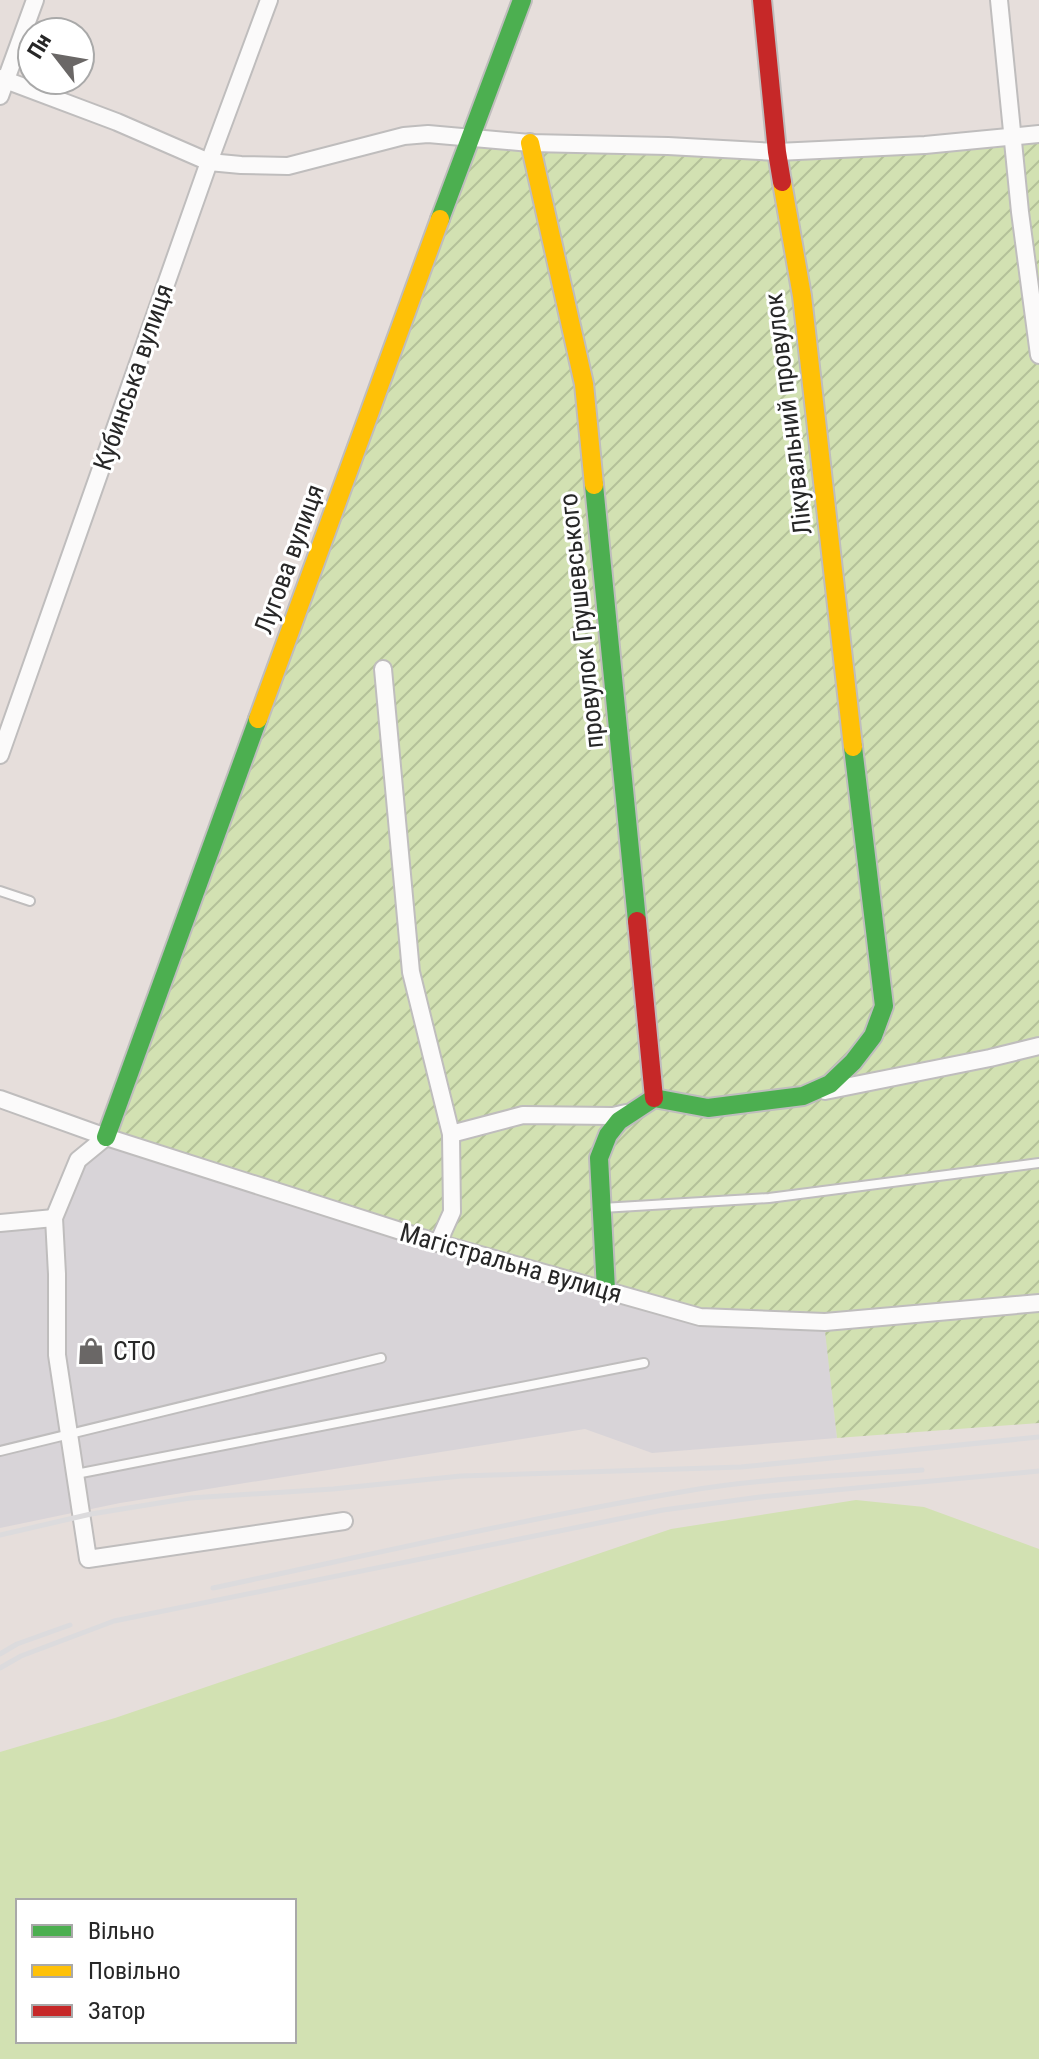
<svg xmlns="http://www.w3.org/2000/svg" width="1039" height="2059" viewBox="0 0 1039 2059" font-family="'Roboto Condensed',sans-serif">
<defs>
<pattern id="garden-furrows" width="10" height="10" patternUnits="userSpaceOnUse" patternTransform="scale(2)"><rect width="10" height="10" fill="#d2e1b2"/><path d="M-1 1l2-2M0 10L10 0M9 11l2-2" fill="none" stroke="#b4c199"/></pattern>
</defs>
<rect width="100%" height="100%" fill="#e6dedb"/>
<polygon fill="#d8d4d8" points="106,1137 825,1322 837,1438 652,1453 585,1429 120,1503 0,1528 0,1223 54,1218 78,1160"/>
<path fill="#d2e1b2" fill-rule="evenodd" d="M856,1500l68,7 115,42v510h-1039v-307l115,-34 556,-189zM18,1901h276v140h-276z"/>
<polygon fill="url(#garden-furrows)" points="1039,134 1039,1423 837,1438 824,1322 700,1317 106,1137 469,139 777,152"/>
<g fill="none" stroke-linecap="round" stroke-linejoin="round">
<g stroke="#bfbdbd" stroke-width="12">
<g id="lane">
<polyline points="0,891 30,901"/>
<polyline points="602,1208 769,1198 1039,1163"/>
<polyline points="0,1451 381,1358"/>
<polyline points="76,1474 644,1363"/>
</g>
</g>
<g stroke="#bfbdbd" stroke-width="20">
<g id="street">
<polyline points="999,0 1020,212 1039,355"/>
<polyline points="0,78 117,122 209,162 241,165 288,166 404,136 428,134 530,143 668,146 777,152 925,145 1039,134"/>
<polyline points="0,96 35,0"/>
<polyline points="383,669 411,972 451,1134 452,1212 438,1243"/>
<polyline points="0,755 209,162 269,0"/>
<polyline points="825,1091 990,1058 1039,1046"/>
<polyline points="0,1099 106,1137 438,1243 700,1317 825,1322 1039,1303"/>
<polyline points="451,1134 523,1115 613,1116 626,1113"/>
<polyline points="106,1137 78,1160 54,1218 57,1274 57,1355 88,1559 344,1521"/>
<polyline points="0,1223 54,1218"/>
</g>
</g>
<g stroke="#bfbdbd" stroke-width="22">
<g id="fast">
<polyline points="440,219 522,0"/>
<polyline points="594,485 637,921"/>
<polyline points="106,1137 258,719"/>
<polyline points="606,1290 599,1158 608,1135 619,1121 654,1098 708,1108 803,1096 830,1084 853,1062 873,1036 884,1006 853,747"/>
</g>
</g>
<g stroke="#bfbdbd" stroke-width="22">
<g id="slow">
<polyline points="530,143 584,384 594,485"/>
<polyline points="782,182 802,296 853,747"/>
<polyline points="258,719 440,219"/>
</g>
</g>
<g stroke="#bfbdbd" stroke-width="22">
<g id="jam">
<polyline points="762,0 777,152 782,182"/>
<polyline points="637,921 654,1098"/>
</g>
</g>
<use href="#lane" stroke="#fbfafa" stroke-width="8"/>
<use href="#street" stroke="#fbfafa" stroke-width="16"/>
<use href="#fast" stroke="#4caf50" stroke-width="18"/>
<use href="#slow" stroke="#ffc107" stroke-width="18"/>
<use href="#jam" stroke="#c62828" stroke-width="18"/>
<g stroke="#dcdbdd" stroke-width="5">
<polyline points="0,1535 91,1514 190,1498 333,1489 461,1476 741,1467 1039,1437"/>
<path d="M213,1588c156,-33 311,-69 468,-96 79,-14 161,-16 241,-22"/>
<polyline points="0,1654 17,1644 70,1625"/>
<polyline points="0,1668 21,1656 114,1621 663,1510 760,1497 1039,1471"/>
</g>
</g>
<defs>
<g id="shop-bare" transform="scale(2.16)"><path d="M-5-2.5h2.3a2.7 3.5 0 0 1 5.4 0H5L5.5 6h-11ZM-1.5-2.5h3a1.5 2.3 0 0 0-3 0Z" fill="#6a6766" stroke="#fff" stroke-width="2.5" paint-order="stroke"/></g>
</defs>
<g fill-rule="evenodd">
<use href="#shop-bare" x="91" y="1351"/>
</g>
<g text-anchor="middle" stroke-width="6" stroke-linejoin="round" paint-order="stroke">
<g font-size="26" fill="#272727" stroke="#fff">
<text transform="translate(133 377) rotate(-71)" y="9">Кубинська вулиця</text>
<text transform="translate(788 414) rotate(-97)" y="9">Лікувальний провулок</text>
<text transform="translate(289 559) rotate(-70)" y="9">Лугова вулиця</text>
<text transform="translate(581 621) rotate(-96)" y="9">провулок Грушевського</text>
<text transform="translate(511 1263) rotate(16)" y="9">Магістральна вулиця</text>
</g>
<g font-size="26" fill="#272727" stroke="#fff" text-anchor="start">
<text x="113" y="1360">СТО</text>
</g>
</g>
<rect x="16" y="1899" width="280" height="144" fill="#ffffff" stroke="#a9a9a9" stroke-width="2"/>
<rect x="32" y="1925" width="40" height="12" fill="#4caf50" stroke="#a9a9a9" stroke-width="2"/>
<text x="88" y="1939" font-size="24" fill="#272727">Вільно</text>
<rect x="32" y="1965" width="40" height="12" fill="#ffc107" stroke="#a9a9a9" stroke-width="2"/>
<text x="88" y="1979" font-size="24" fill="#272727">Повільно</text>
<rect x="32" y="2005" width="40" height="12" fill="#c62828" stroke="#a9a9a9" stroke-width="2"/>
<text x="88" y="2019" font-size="24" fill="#272727">Затор</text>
<g transform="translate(56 56) rotate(301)"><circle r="38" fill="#ffffff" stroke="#a9a9a9" stroke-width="2"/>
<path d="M0-6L14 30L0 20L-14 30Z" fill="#6a6766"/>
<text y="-12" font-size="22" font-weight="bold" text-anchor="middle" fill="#272727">Пн</text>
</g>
</svg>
